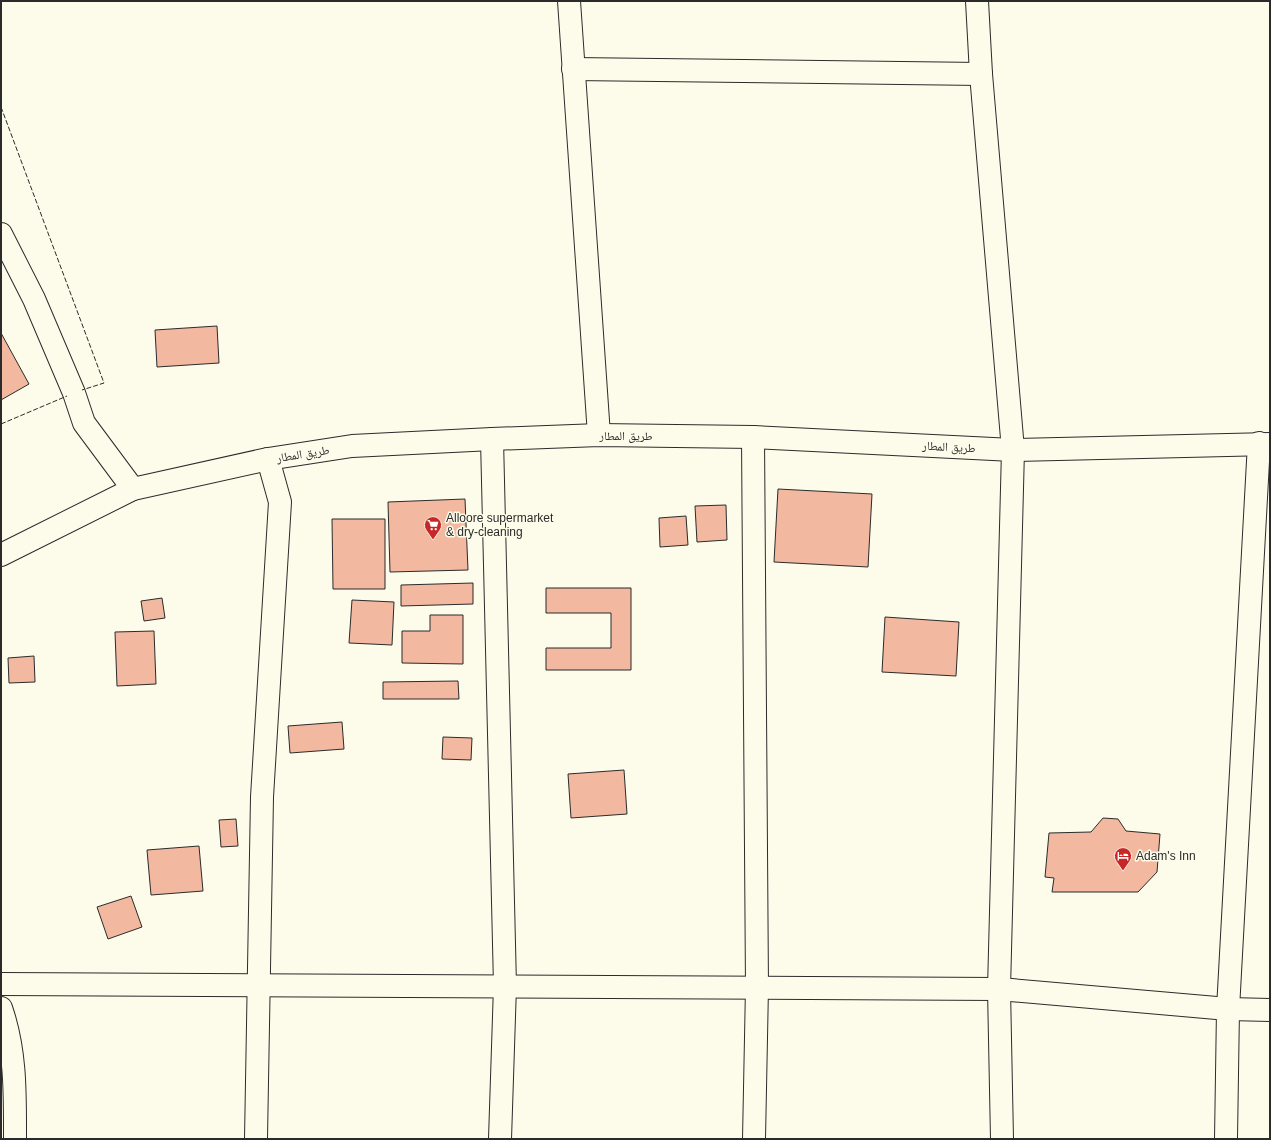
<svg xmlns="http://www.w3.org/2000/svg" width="1271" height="1140" viewBox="0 0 1271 1140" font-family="Helvetica,'Noto Naskh Arabic',sans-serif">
<rect width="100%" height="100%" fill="#fdfbea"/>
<g fill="#f2b8a0" stroke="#2b2b2b">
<polygon points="217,326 219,363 157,367 155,330"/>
<polygon points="1,333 29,384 1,400"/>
<polygon points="778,489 872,494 868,567 774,562"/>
<polygon points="465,499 468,570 390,572 388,502"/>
<polygon points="726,505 727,540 697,542 695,506"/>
<polygon points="686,516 688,545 660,547 659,518"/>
<polygon points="332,519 385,519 385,589 333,589"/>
<polygon points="473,583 473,604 401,606 401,585"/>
<polygon points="546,588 631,588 631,670 546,670 546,648 611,648 611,613 546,613"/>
<polygon points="162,598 165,618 144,621 141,601"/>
<polygon points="352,600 394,602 392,645 349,643"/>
<polygon points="430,615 463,615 463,664 402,663 402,631 430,631"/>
<polygon points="885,617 959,622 956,676 882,672"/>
<polygon points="154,631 156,684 117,686 115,632"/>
<polygon points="34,656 35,682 9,683 8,658"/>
<polygon points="458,681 459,699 383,699 383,682"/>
<polygon points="342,722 344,749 290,753 288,726"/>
<polygon points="443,737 472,738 471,760 442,759"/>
<polygon points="624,770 627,814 571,818 568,774"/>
<polygon points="1103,818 1118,819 1126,831 1160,834 1157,872 1138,892 1052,892 1054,878 1045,877 1049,833 1091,832"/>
<polygon points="236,819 238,846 221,847 219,820"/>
<polygon points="199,846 203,891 151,895 147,850"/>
<polygon points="131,896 142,927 108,939 97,907"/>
</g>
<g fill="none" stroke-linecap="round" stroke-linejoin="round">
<g stroke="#2b2b2b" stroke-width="24">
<g id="minor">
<polyline points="569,1 599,435"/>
<polyline points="977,1 981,74 1013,450 999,989 1002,1139"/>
<polyline points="573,69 981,74"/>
<polyline points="1,234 34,299 74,393 84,423 133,489"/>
<polyline points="753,437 757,987 754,1139"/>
<polyline points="492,439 505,986 500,1139"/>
<polyline points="1,984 999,989 1228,1009 1270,1010"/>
<path d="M1,1008c15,43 14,86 14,131"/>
<polyline points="256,1139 262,797 280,502 268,459"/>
<polyline points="1226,1139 1228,1009 1259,443"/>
</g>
</g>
<g stroke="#2b2b2b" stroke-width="24">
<polyline id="major" points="1,555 133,489 268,459 352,446 492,439 599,435 753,437 1013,450 1270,444"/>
</g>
<use href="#minor" stroke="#fdfbea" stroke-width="22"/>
<use href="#major" stroke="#fdfbea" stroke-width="22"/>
<g stroke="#2b2b2b" stroke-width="1" stroke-dasharray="5 2" stroke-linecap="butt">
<polyline points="1,107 104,383 82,390"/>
<polyline points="1,424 67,396"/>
</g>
</g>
<defs>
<g id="supermarket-pin" transform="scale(0.9)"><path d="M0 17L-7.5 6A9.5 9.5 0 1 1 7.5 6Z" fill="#c62828" stroke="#fdfbea"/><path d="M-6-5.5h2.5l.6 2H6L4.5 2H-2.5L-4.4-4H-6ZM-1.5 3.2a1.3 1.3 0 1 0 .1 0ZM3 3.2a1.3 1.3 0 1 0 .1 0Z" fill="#fff"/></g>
<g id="hotel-pin" transform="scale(0.9)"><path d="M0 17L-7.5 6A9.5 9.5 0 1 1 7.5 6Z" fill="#c62828" stroke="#fdfbea"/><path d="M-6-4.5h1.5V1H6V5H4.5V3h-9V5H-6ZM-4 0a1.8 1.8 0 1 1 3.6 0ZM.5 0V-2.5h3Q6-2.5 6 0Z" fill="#fff"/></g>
</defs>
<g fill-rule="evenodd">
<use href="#supermarket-pin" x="433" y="525"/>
<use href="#hotel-pin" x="1123" y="856"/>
</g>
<g text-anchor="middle" stroke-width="3" stroke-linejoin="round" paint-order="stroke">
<g font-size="12" fill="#2b2b2b" stroke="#fdfbea">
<text x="626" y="440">طريق المطار</text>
<text transform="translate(949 447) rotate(3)" y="4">طريق المطار</text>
<text transform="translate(303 454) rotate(-9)" y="4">طريق المطار</text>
</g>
<g font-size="12" fill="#2b2b2b" stroke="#fdfbea" text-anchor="start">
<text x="446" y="522">Alloore supermarket<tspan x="446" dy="14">&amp; dry-cleaning</tspan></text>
<text x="1136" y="860">Adam's Inn</text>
</g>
</g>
<rect width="1271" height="1140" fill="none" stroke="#2b2b2b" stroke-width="4"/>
</svg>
